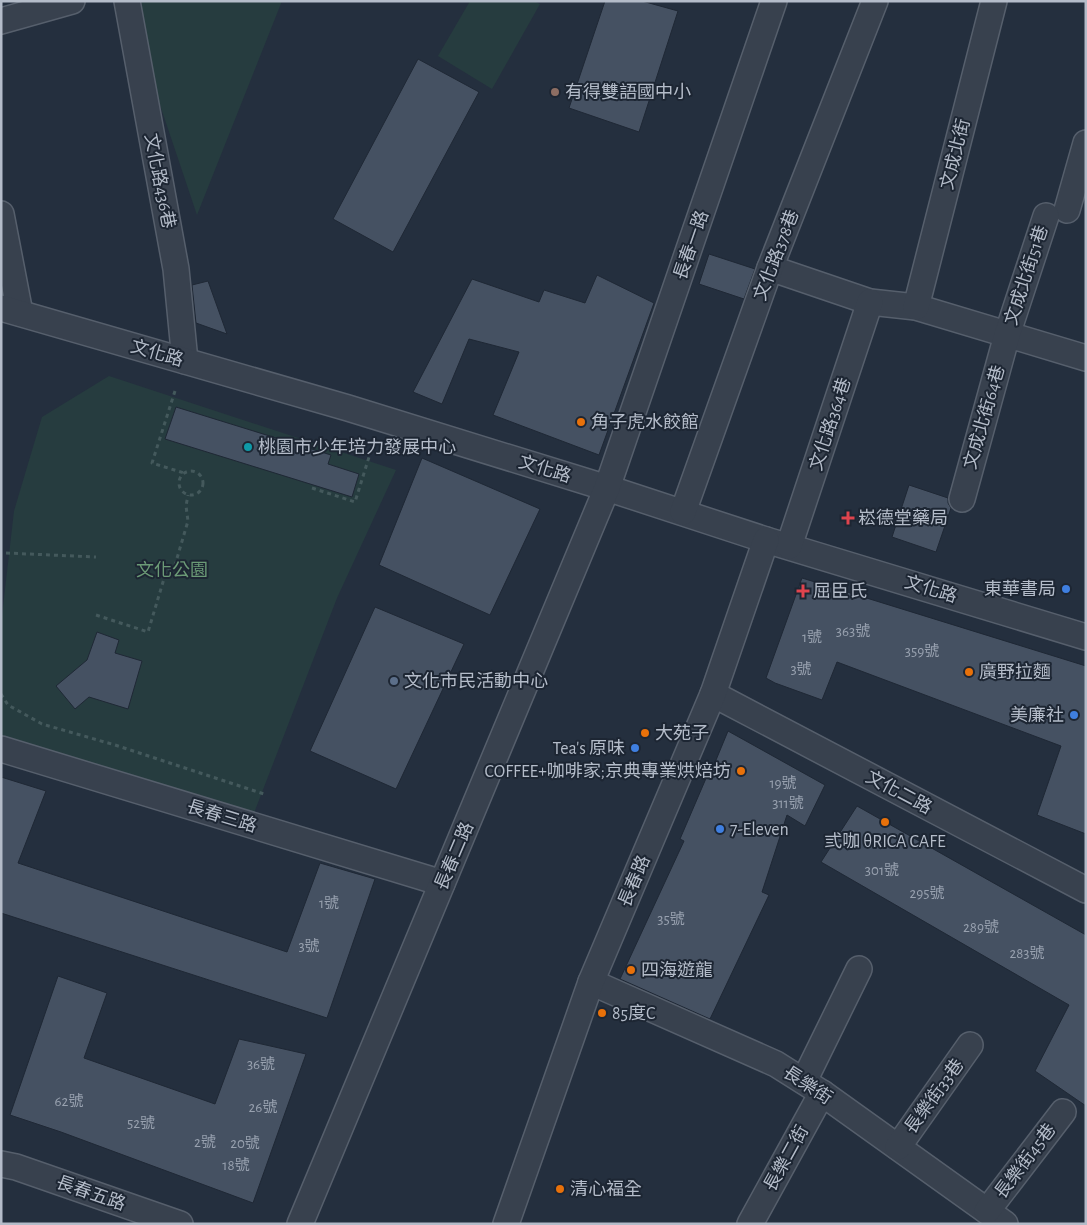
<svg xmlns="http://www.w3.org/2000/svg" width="1087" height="1225" viewBox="0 0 1087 1225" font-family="'Alegreya Sans','Noto Sans TC',sans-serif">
<rect width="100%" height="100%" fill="#242f3e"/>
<g fill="#263c3f">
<polygon points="127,1 282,1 197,215 129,13"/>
<polygon points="470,1 534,1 540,4 492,89 438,56"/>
<polygon points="109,376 396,470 337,598 254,813 136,777 1,737 1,624 14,511 42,417"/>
</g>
<g fill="#455162" stroke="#1f2835">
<polygon points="605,1 642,1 678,11 639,132 569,108"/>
<polygon points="418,59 479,92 393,252 333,219"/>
<polygon points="709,254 755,269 744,299 699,284"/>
<polygon points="597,275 654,303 599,455 493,415 519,352 469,339 442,404 413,392 472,279 539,302 544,290 585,303"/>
<polygon points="208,281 227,334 196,323 192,285"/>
<polygon points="176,407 331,455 328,464 359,474 352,497 165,439"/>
<polygon points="422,458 540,509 490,615 379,565"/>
<polygon points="909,485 948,498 948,503 951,508 936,552 892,537"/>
<polygon points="802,578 1086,666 1086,834 1037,815 1061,746 837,662 822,700 775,683 766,678"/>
<polygon points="375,607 464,644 396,789 310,751"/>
<polygon points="97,632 119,640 115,653 142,661 128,709 89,697 75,709 56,686 87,660"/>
<polygon points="728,731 825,785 805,826 787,815 762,892 769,895 710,1019 620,979 684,841 680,839 707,776 709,777"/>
<polygon points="1,777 46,791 18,863 287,952 320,863 375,879 327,1018 1,913"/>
<polygon points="857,806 1086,935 1086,1106 1035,1071 1069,1005 821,862"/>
<polygon points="58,976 107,993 84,1058 215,1104 239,1039 306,1054 253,1203 61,1132 10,1115"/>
</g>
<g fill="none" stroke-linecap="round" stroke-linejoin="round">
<g stroke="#565f6c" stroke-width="28">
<g id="minor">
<polyline points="127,1 176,269 185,361"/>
<polyline points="1,21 72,1"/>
<polyline points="1067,210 1086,143"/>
<polyline points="1,214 20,313"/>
<polyline points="770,268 870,302 916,307 1086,358"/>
<polyline points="916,307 994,1"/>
<polyline points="1,308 348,408 607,488 766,540 1086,637"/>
<polyline points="962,499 1007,335 1046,216"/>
<polyline points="683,512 770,268 875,1"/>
<polyline points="789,546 870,302"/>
<polyline points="713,694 1086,890"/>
<polyline points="1,749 442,883"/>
<polyline points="591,982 776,1064 822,1093 1005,1224"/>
<polyline points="804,1081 859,969"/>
<polyline points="898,1147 970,1045"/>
<polyline points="1,1164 16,1167 180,1224"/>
<polyline points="987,1211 1063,1112"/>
<polyline points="300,1224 607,488 774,1"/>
<polyline points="506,1224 591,982 713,694 766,540"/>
<polyline points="750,1224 822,1093"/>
</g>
</g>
<g stroke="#44595c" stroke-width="3" stroke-dasharray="4 4" stroke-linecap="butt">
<polyline points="175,391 152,463 184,473"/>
<circle cx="191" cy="483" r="12"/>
<polyline points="312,488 355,502 374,441"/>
<polyline points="6,553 96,557"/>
<polyline points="96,615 148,632 166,572 175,565 188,521 186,506 188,495"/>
<polyline points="1,694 8,705 42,724 115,745 267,795"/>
</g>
<use href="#minor" stroke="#38414e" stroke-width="25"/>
</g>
<circle fill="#8d6e63" stroke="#1d2633" stroke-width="2" cx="555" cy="92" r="5"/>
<g fill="#e8710a" stroke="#1d2633" stroke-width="2">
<circle cx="581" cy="422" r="5"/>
<circle cx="969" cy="672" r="5"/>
<circle cx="645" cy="733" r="5"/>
<circle cx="741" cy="771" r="5"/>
<circle cx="885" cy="822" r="5"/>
<circle cx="631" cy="970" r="5"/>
<circle cx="602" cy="1013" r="5"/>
<circle cx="560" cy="1189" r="5"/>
</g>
<circle fill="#0f9aa8" stroke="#1d2633" stroke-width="2" cx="248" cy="447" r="5"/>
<g fill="#e0444e" stroke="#1d2633" stroke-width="2">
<path d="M845.5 510.5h5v5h5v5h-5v5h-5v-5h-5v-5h5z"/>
<path d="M800.5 583.5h5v5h5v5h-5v5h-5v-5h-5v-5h5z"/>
</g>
<g fill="#3f7fe0" stroke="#1d2633" stroke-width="2">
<circle cx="1066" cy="589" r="5"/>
<circle cx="1074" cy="715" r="5"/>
<circle cx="635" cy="748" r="5"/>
<circle cx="720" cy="829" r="5"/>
</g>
<circle fill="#5c6f8a" stroke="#1d2633" stroke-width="2" cx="394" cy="681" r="5"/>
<g text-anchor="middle" stroke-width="4" stroke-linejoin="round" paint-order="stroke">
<g font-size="15" fill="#98a1af">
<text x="853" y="636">363號</text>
<text x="812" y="642">1號</text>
<text x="922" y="656">359號</text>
<text x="801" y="674">3號</text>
<text x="783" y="788">19號</text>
<text x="788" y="808">311號</text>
<text x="882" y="875">301號</text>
<text x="927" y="898">295號</text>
<text x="329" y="908">1號</text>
<text x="671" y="924">35號</text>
<text x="981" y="932">289號</text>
<text x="309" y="951">3號</text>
<text x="1027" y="958">283號</text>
<text x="261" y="1069">36號</text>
<text x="69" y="1106">62號</text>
<text x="263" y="1112">26號</text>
<text x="141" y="1128">52號</text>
<text x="205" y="1147">2號</text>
<text x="245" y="1148">20號</text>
<text x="236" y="1170">18號</text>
</g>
<g font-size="18" fill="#b4bcc9" stroke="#1d2633" text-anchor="start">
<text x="565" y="98">有得雙語國中小</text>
<text x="591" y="428">角子虎水餃館</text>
<text x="258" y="453">桃園市少年培力發展中心</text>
<text x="858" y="524">崧德堂藥局</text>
<text x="1056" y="595" text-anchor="end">東華書局</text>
<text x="813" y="597">屈臣氏</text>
<text x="979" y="678">廣野拉麵</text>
<text x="404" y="687">文化市民活動中心</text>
<text x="1064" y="721" text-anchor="end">美廉社</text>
<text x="655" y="739">大苑子</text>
<text x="625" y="754" text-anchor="end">Tea's 原味</text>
<text x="731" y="777" text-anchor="end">COFFEE+咖啡家;京典專業烘焙坊</text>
<text x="730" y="835">7-Eleven</text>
<text x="885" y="847" text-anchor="middle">弎咖 θRICA CAFE</text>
<text x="641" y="976">四海遊龍</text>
<text x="612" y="1019">85度C</text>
<text x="570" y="1195">清心福全</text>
</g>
<g font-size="18" fill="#b4bcc9" stroke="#1d2633">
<text transform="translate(955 154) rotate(-76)" y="6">文成北街</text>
<text transform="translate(160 181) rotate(79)" y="6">文化路436巷</text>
<text transform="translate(691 245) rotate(-71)" y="6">長春一路</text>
<text transform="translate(776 255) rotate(-69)" y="6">文化路378巷</text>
<text transform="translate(1026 275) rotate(-72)" y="6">文成北街51巷</text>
<text transform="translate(157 353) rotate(16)" y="6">文化路</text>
<text transform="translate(984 417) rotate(-74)" y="6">文成北街64巷</text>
<text transform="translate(830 424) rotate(-72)" y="6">文化路364巷</text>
<text transform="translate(545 469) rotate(17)" y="6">文化路</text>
<text transform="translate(931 589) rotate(17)" y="6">文化路</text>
<text transform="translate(899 792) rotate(28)" y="6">文化二路</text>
<text transform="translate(222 816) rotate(17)" y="6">長春三路</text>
<text transform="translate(454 856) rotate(-67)" y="6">長春二路</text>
<text transform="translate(634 881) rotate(-67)" y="6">長春路</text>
<text transform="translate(808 1085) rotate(33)" y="6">長樂街</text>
<text transform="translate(934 1096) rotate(-54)" y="6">長樂街33巷</text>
<text transform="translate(786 1158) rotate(-61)" y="6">長樂二街</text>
<text transform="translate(1025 1161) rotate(-53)" y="6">長樂街45巷</text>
<text transform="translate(91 1193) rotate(19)" y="6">長春五路</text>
</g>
<g font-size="18" fill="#6b9a76" stroke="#1d2633">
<text x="172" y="576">文化公園</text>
</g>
</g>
<rect width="1087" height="1225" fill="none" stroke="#b4bcc9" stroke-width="5"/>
</svg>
